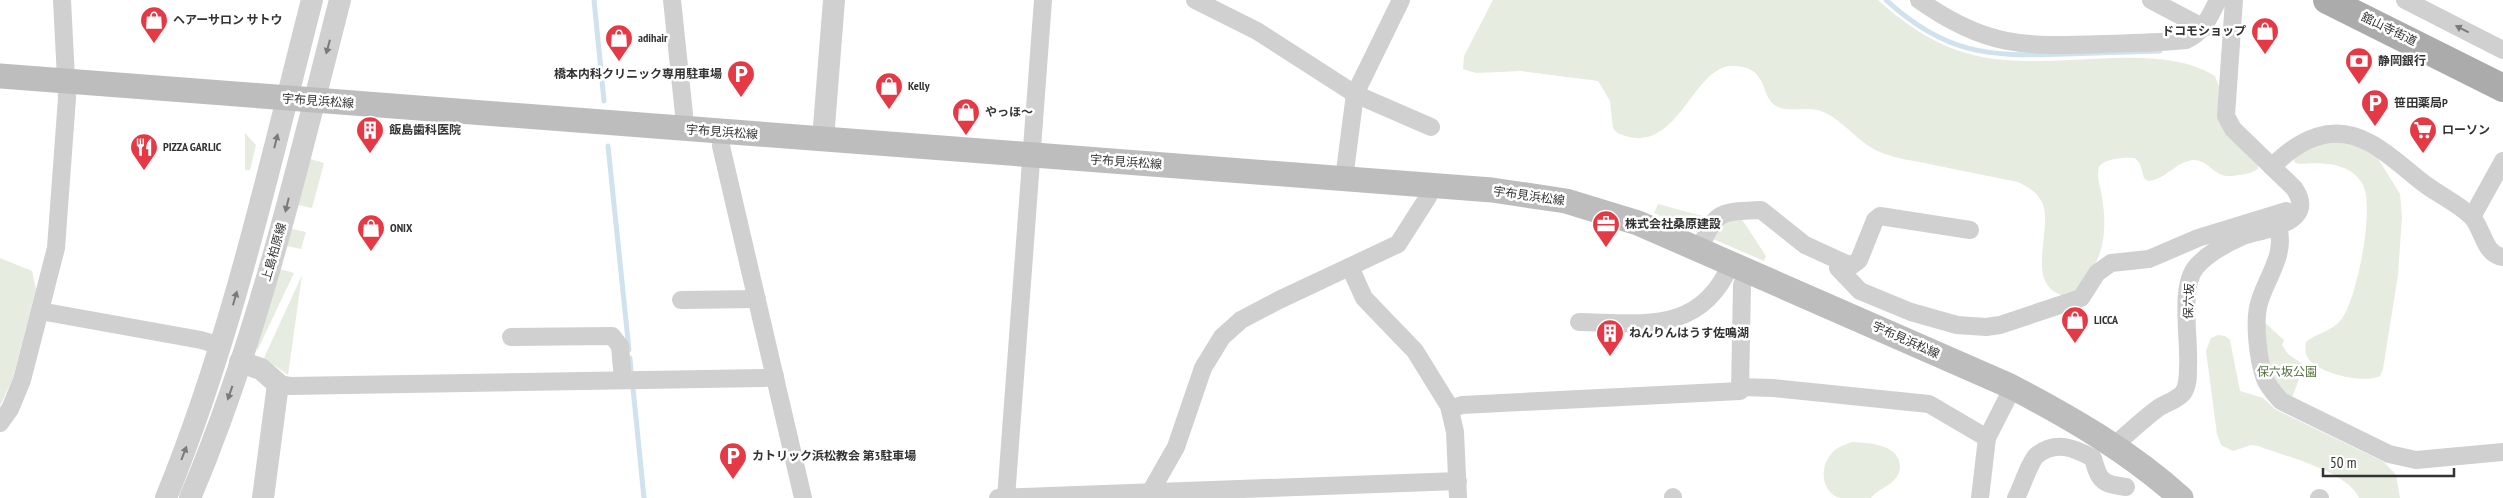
<svg xmlns="http://www.w3.org/2000/svg" width="2503" height="498" viewBox="0 0 2503 498" font-family="'PT Sans Narrow','Noto Sans JP',sans-serif">
<rect width="100%" height="100%" fill="#fff"/>
<g fill="#e6ecdf">
<path d="M1493,0h385c80,73 135,62 234,58 34,-1 74,0 103,18l6,16 37,73v4c-6,4 -12,5 -19,6 -27,6 -27,-15 -46,-15 -16,1 -28,20 -45,21l-4,-3 -4,-14 -5,-6c-9,-1 -31,0 -36,9 -3,8 2,22 3,30 7,44 -1,70 -33,100 -49,-8 -14,-68 -27,-95 -6,-11 -14,-15 -24,-20 -30,-6 -60,-12 -89,-18 -16,-4 -34,-5 -49,-12 -22,-9 -36,-32 -59,-41 -14,-5 -32,2 -45,-5 -16,-9 -7,-38 -40,-40 -42,-4 -55,83 -107,71 -7,-2 -12,-3 -16,-9l-3,-27 -12,-20 -77,-10 -45,2 -13,-4 1,-13z"/>
<polygon points="245,133 256,145 250,170 245,170"/>
<path d="M2326,141l27,2 24,14 23,37 2,23 -4,58 -15,94 -3,7c-16,8 -57,-2 -70,-15 -5,-6 -5,-11 -4,-19 10,-9 25,-10 35,-22 16,-20 35,-116 21,-137 -13,-21 -41,-21 -63,-19l-5,-2 2,-9z"/>
<polygon points="310,159 324,163 312,208 298,205"/>
<polygon points="1658,204 1706,217 1699,233 1654,213"/>
<polygon points="1728,218 1741,218 1766,256 1764,261 1711,238"/>
<polygon points="292,229 306,232 301,249 287,246"/>
<polygon points="0,258 32,271 36,289 13,378 0,406"/>
<polygon points="280,269 294,273 257,351 257,346"/>
<polygon points="302,275 288,375 264,358"/>
<path d="M2264,322l20,18 -2,5 6,9 16,11 -12,33c-26,-15 -24,-50 -28,-76z"/>
<path d="M2218,335l7,1 5,4 10,51 23,7 12,11 14,7 95,46 12,13 4,23h-41c-11,-27 -75,-42 -101,-52l-7,-1 -18,6 -12,-6 -4,-11 -11,-83 5,-13z"/>
<path d="M1852,442c17,1 48,2 48,25 0,5 -3,11 -7,14 -7,7 -16,9 -22,17 -9,0 -23,0 -31,0 -19,-6 -21,-31 -8,-45 5,-6 12,-8 20,-11z"/>
</g>
<g fill="none" stroke-linecap="round" stroke-linejoin="round">
<g stroke="#cfe2ee" stroke-width="5">
<polyline points="594,0 604,101"/>
<path d="M1886,0c59,54 102,57 179,54 31,-1 63,-2 95,-3"/>
<polyline points="608,146 629,350"/>
<polyline points="630,358 631,373"/>
<polyline points="633,388 644,498"/>
</g>
<g stroke="#d0d0d0" stroke-width="18">
<polyline points="672,0 684,114 683,129"/>
<polyline points="1195,0 1257,31 1355,94 1431,127"/>
<path d="M1919,0c66,47 105,47 183,44 28,-1 56,-1 84,-4 18,-8 23,-23 32,-40"/>
<polyline points="2151,0 2204,28"/>
<polyline points="2405,0 2503,50"/>
<polyline points="723,132 721,146 803,498"/>
<path d="M2272,167c27,-28 61,-45 98,-24 19,10 35,26 52,39 15,12 36,21 50,35 11,12 12,38 31,40"/>
<polyline points="1344,179 1355,94 1401,0"/>
<polyline points="2472,217 2503,161"/>
<path d="M2278,227c8,27 -10,48 -18,73 -7,19 -2,60 5,79 4,9 10,15 16,22l108,53 27,6 87,-8"/>
<path d="M1699,250c18,-40 19,-38 62,-40l44,35 46,21 8,-6 16,-40 5,-4 90,14"/>
<polyline points="1840,262 1838,268 1860,291 1911,312 1957,325 1986,327 2000,325 2081,298 2097,273 2111,263 2149,259 2198,238 2286,211 2296,214"/>
<polyline points="1350,267 1364,298 1415,351 1449,406 1455,432 1458,498"/>
<polyline points="681,300 757,299"/>
<polyline points="40,311 201,340 221,346"/>
<path d="M1579,322c64,1 121,13 152,-58"/>
<polyline points="511,337 612,336 620,346 623,380"/>
<polyline points="278,384 290,386 765,378 775,376"/>
<polyline points="1740,387 1773,388 1929,404 1987,438"/>
<polyline points="1450,409 1462,405 1740,391 1742,285 1748,271"/>
<polyline points="0,423 10,409 22,380 56,248 67,98 62,0"/>
<path d="M2113,446c15,-12 29,-26 44,-37 8,-6 19,-8 26,-16 5,-7 5,-16 5,-25 2,-27 -9,-81 8,-101 11,-13 31,-24 47,-31 20,-7 76,-12 51,-48l-61,-59 -7,-13 8,-116"/>
<polyline points="998,498 1458,481"/>
<polyline points="1006,498 1043,0"/>
<polyline points="1147,498 1176,447 1203,368 1222,337 1241,320 1279,300 1398,244 1428,197 1429,186"/>
<polyline points="1673,498 1673,497"/>
<polyline points="1980,498 1987,438 2013,387"/>
<path d="M2016,498c5,-9 14,-37 21,-43 19,-15 37,-7 56,3 6,23 9,26 33,29"/>
<polyline points="2319,498 2320,498"/>
</g>
<g stroke="#d0d0d0" stroke-width="22">
<polyline points="823,139 834,0"/>
<polyline points="240,362 261,369 278,384 263,498"/>
<path d="M166,498c66,-161 103,-331 146,-498"/>
<path d="M190,498c68,-160 107,-330 150,-498"/>
</g>
<path stroke="#bdbdbd" stroke-width="25" d="M0,76l1492,114 74,11 72,22 372,163c60,31 120,66 171,112"/>
<polyline stroke="#ababab" stroke-width="28" points="2327,0 2503,88"/>
</g>
<defs><path id="oneway-solid" d="M-6-.8H1V-3.2L6.5 0L1 3.2V.8H-6Z" transform="scale(1.25)"/></defs>
<g fill="#7a7a7a">
<use href="#oneway-solid" transform="translate(2462 29) rotate(-153)"/>
<use href="#oneway-solid" transform="translate(328 47) rotate(105)"/>
<use href="#oneway-solid" transform="translate(276 141) rotate(-76)"/>
<use href="#oneway-solid" transform="translate(287 205) rotate(104)"/>
<use href="#oneway-solid" transform="translate(235 298) rotate(-74)"/>
<use href="#oneway-solid" transform="translate(230 393) rotate(109)"/>
<use href="#oneway-solid" transform="translate(184 453) rotate(-69)"/>
</g>
<defs>
<g id="shop-pin" transform="scale(1.4375)"><path d="M0 17L-7.5 6A9.5 9.5 0 1 1 7.5 6Z" fill="#e63946" stroke="#fff"/><path d="M-5-2.5h2.3a2.7 3.5 0 0 1 5.4 0H5L5.5 6h-11ZM-1.5-2.5h3a1.5 2.3 0 0 0-3 0Z" fill="#fff"/></g>
<g id="bank-pin" transform="scale(1.4375)"><path d="M0 17L-7.5 6A9.5 9.5 0 1 1 7.5 6Z" fill="#e63946" stroke="#fff"/><path d="M-6-4H6V4H-6ZM0-2.3a2.3 2.3 0 1 0 0 4.6a2.3 2.3 0 1 0 0-4.6Z" fill="#fff"/></g>
<g id="parking-pin" transform="scale(1.4375)"><path d="M0 17L-7.5 6A9.5 9.5 0 1 1 7.5 6Z" fill="#e63946" stroke="#fff"/><path d="M-3.5-5.5H1a3.5 3.5 0 0 1 0 7H-1V5.5H-3.5ZM-1-3.4V-.6H.8a1.4 1.4 0 0 0 0-2.8Z" fill="#fff"/></g>
<g id="building-pin" transform="scale(1.4375)"><path d="M0 17L-7.5 6A9.5 9.5 0 1 1 7.5 6Z" fill="#e63946" stroke="#fff"/><path d="M-4-6H4V6H1V3H-1V6H-4ZM-2.5-4.3h1.7v1.8h-1.7ZM.8-4.3h1.7v1.8H.8ZM-2.5-1h1.7V.8h-1.7ZM.8-1h1.7V.8H.8Z" fill="#fff"/></g>
<g id="supermarket-pin" transform="scale(1.4375)"><path d="M0 17L-7.5 6A9.5 9.5 0 1 1 7.5 6Z" fill="#e63946" stroke="#fff"/><path d="M-6-5.5h2.5l.6 2H6L4.5 2H-2.5L-4.4-4H-6ZM-1.5 3.2a1.3 1.3 0 1 0 .1 0ZM3 3.2a1.3 1.3 0 1 0 .1 0Z" fill="#fff"/></g>
<g id="restaurant-pin" transform="scale(1.4375)"><path d="M0 17L-7.5 6A9.5 9.5 0 1 1 7.5 6Z" fill="#e63946" stroke="#fff"/><path d="M-5-6h1v4h1v-4h1v4h1v-4h1v5L-1.5 .5V6h-2V.5L-5-1ZM5-6V6H3V1.5H1.5Q1.5-4 5-6Z" fill="#fff"/></g>
<g id="office-pin" transform="scale(1.4375)"><path d="M0 17L-7.5 6A9.5 9.5 0 1 1 7.5 6Z" fill="#e63946" stroke="#fff"/><path d="M-6-3h4V-5.5h4V-3h4V5H-6ZM-1-4.5V-3h2v-1.5ZM-6 0V1H6V0Z" fill="#fff"/></g>
</defs>
<g fill-rule="evenodd">
<use href="#shop-pin" x="154" y="20"/>
<use href="#shop-pin" x="2265" y="31"/>
<use href="#shop-pin" x="619" y="38"/>
<use href="#bank-pin" x="2359" y="61"/>
<use href="#parking-pin" x="741" y="74"/>
<use href="#shop-pin" x="889" y="86"/>
<use href="#parking-pin" x="2375" y="103"/>
<use href="#shop-pin" x="966" y="112"/>
<use href="#building-pin" x="370" y="130"/>
<use href="#supermarket-pin" x="2423" y="130"/>
<use href="#restaurant-pin" x="144" y="147"/>
<use href="#office-pin" x="1606" y="224"/>
<use href="#shop-pin" x="371" y="228"/>
<use href="#shop-pin" x="2075" y="320"/>
<use href="#building-pin" x="1610" y="333"/>
<use href="#parking-pin" x="733" y="456"/>
</g>
<g text-anchor="middle" stroke-width="5" stroke-linejoin="round" paint-order="stroke">
<g font-size="12" font-weight="bold" fill="#333" stroke="#fff" text-anchor="start">
<text x="173" y="24">ヘアーサロン サトウ</text>
<text x="2246" y="35" text-anchor="end">ドコモショップ</text>
<text x="638" y="42">adihair</text>
<text x="2378" y="65">静岡銀行</text>
<text x="722" y="78" text-anchor="end">橋本内科クリニック専用駐車場</text>
<text x="908" y="90">Kelly</text>
<text x="2394" y="107">笹田薬局P</text>
<text x="985" y="116">やっほ～</text>
<text x="389" y="134">飯島歯科医院</text>
<text x="2442" y="134">ローソン</text>
<text x="163" y="151">PIZZA GARLIC</text>
<text x="1625" y="228">株式会社桑原建設</text>
<text x="390" y="232">ONIX</text>
<text x="2094" y="324">LICCA</text>
<text x="1629" y="337">ねんりんはうす佐鳴湖</text>
<text x="752" y="460">カトリック浜松教会 第3駐車場</text>
</g>
<g font-size="12" fill="#333" stroke="#fff">
<text transform="translate(2389 29) rotate(26)" y="4">舘山寺街道</text>
<text transform="translate(318 101) rotate(4)" y="4">宇布見浜松線</text>
<text transform="translate(722 132) rotate(4)" y="4">宇布見浜松線</text>
<text transform="translate(1126 162) rotate(4)" y="4">宇布見浜松線</text>
<text transform="translate(1529 196) rotate(8)" y="4">宇布見浜松線</text>
<text transform="translate(274 252) rotate(-74)" y="4">上島柏原線</text>
<text transform="translate(2189 301) rotate(-88)" y="4">保六坂</text>
<text transform="translate(1906 340) rotate(24)" y="4">宇布見浜松線</text>
</g>
<g font-size="12" fill="#56703f" stroke="#fff">
<text x="2287" y="376">保六坂公園</text>
</g>
</g>
<path d="M2323 468v8h131v-8" fill="none" stroke="#333333" stroke-width="2.5"/>
<text x="2330" y="468" font-size="15" fill="#333333" stroke="#ffffff" stroke-width="4" paint-order="stroke">50 m</text>
</svg>
